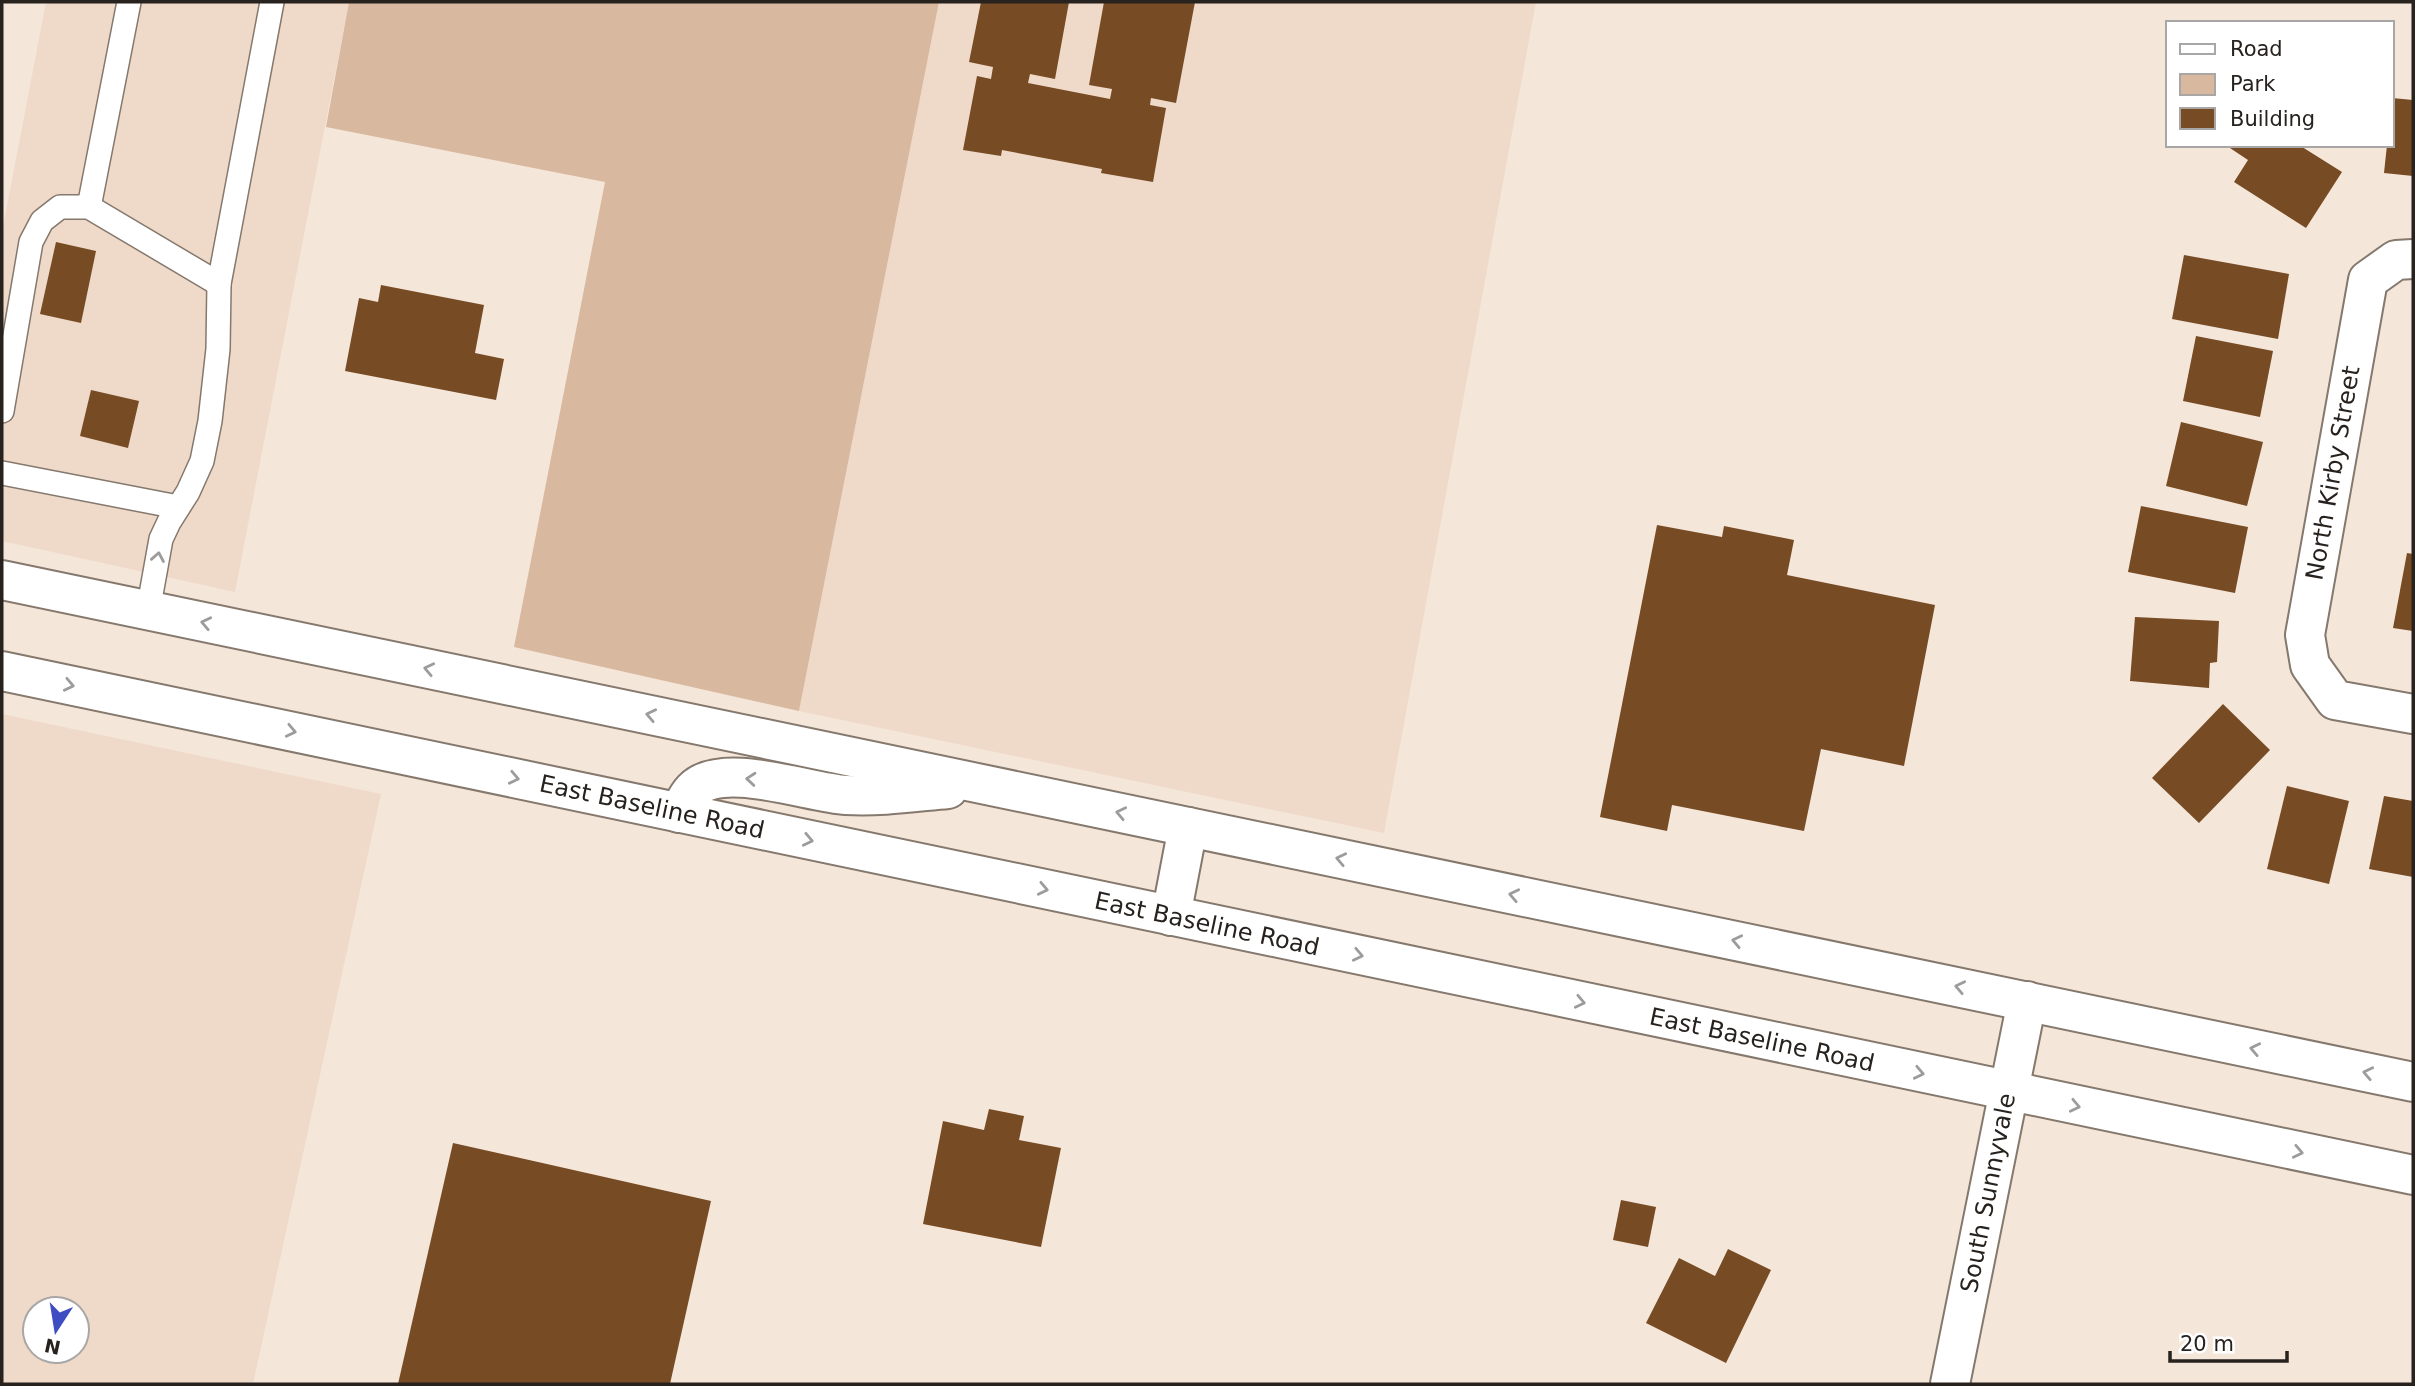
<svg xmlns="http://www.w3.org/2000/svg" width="2415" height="1386" viewBox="0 0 2415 1386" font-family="'DejaVu Sans',sans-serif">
<rect width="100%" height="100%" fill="#f5e6da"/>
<g fill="#efdaca" fill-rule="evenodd">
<polygon points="46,2 349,2 235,592 2,541 2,232"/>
<polygon points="939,2 1536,2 1384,833 799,711"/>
<path d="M2,714l379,80 -128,590h-251zM35,1309h42v42h-42z"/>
</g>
<polygon fill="#d8b99f" points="349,2 939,2 799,711 514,647 605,182 326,127"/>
<g fill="#774b23">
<polygon points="981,2 1069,2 1055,79 1030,74 1028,83 1110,99 1112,89 1089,85 1104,2 1195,2 1176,103 1151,98 1150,105 1166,108 1153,182 1101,173 1102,169 1002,150 1001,156 963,150 977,76 991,79 993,67 969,62"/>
<polygon points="2392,98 2413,100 2413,176 2384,173 2387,145 2392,145"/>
<polygon points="2232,145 2299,145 2342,172 2306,228 2234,182 2248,160 2230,148"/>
<polygon points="56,242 96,251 81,323 40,314"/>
<polygon points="2184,255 2289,274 2278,339 2172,319"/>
<polygon points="381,285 484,305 475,353 504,359 496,400 345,371 359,298 378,302"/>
<polygon points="2196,336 2273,351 2260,417 2183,401"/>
<polygon points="91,390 139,401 128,448 80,436"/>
<polygon points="2181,422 2263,442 2247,506 2166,486"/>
<polygon points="2141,506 2248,527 2235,593 2128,572"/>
<polygon points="1657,525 1722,537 1724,526 1794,540 1787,575 1935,605 1904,766 1821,749 1804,831 1672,805 1667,831 1600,817"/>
<polygon points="2407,553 2413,554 2413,631 2393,628"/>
<polygon points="2135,617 2219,621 2217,662 2210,663 2209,688 2130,681"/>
<polygon points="2223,704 2270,750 2199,823 2152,778"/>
<polygon points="2287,786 2349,801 2329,884 2267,869"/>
<polygon points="2384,796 2413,801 2413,877 2369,869"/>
<polygon points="989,1109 1024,1116 1019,1140 1061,1148 1041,1247 923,1224 943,1121 984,1130"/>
<polygon points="453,1143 711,1201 670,1384 398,1384"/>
<polygon points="1621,1200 1656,1207 1648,1247 1613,1240"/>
<polygon points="1728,1249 1771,1270 1726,1363 1646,1323 1679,1258 1715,1276"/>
</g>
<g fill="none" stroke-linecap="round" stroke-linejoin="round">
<g stroke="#85786d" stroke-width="26">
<g id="service">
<polyline points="89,207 129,2"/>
<polyline points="2,411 31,242 42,221 60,207 89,207 219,284"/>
<polyline points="2,473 178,507"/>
<polyline points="148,611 161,539 169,522 188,492 202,461 210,421 218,349 219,284 272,2"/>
</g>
</g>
<g stroke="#85786d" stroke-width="42">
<polyline id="minor" points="2413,259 2396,260 2368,280 2305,635 2310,665 2335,700 2413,714"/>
</g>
<g stroke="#85786d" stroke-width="42">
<polyline id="tertiary" points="1950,1384 2027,1001"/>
</g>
<g stroke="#85786d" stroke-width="42">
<g id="primary">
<polyline points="2,580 2413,1082"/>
<polyline points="2,671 2413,1175"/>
<path d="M679,813c4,-8 8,-17 14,-23 29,-30 116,3 153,5 34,2 68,-3 102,-6"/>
<polyline points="1171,916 1188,827"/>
</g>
</g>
<use href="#service" stroke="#fff" stroke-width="23"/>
<use href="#minor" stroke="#fff" stroke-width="38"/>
<use href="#tertiary" stroke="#fff" stroke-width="38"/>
<use href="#primary" stroke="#fff" stroke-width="38"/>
</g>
<defs><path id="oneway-chevron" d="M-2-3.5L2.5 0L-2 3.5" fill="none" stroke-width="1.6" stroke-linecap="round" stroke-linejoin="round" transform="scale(1.75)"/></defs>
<g stroke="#9e9c9a">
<use href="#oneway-chevron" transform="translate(158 557) rotate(-80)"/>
<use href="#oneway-chevron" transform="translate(206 623) rotate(-168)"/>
<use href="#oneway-chevron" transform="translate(429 669) rotate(-168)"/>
<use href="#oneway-chevron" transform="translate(69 685) rotate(12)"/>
<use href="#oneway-chevron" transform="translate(651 715) rotate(-168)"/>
<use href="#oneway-chevron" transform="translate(291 731) rotate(12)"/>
<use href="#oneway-chevron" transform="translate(514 778) rotate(12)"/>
<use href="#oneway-chevron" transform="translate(751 779) rotate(-175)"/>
<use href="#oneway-chevron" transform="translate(1121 813) rotate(-168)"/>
<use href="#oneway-chevron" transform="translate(808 840) rotate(12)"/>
<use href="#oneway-chevron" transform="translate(1341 859) rotate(-168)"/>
<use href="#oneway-chevron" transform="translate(1043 889) rotate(12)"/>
<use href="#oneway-chevron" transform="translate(1514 895) rotate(-168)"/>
<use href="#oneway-chevron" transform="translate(1737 941) rotate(-168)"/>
<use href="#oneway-chevron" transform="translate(1358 955) rotate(12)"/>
<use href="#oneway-chevron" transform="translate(1960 987) rotate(-168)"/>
<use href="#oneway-chevron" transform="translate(1580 1002) rotate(12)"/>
<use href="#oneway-chevron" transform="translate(2255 1049) rotate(-168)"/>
<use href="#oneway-chevron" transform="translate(1919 1073) rotate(12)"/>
<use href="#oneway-chevron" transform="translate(2368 1073) rotate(-168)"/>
<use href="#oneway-chevron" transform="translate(2075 1106) rotate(12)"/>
<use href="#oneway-chevron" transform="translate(2298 1152) rotate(12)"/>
</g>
<g text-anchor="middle" stroke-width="7" stroke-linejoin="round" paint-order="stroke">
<g font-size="24" fill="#27221e" stroke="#fff">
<text transform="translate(2333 473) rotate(-80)" y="8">North Kirby Street</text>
<text transform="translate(652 807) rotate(12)" y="8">East Baseline Road</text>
<text transform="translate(1207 924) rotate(12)" y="8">East Baseline Road</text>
<text transform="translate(1762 1040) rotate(12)" y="8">East Baseline Road</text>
<text transform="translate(1988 1193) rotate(-79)" y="8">South Sunnyvale</text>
</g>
</g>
<rect width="2415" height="1386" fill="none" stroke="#27221e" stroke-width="7"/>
<rect x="2166" y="21" width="228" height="126" fill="#ffffff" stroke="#a9a7a5" stroke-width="2"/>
<rect x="2180" y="44" width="35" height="10" fill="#ffffff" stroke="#a9a7a5" stroke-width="2"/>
<text x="2230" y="56" font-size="21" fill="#27221e">Road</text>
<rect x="2180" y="74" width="35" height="21" fill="#d8b99f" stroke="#a9a7a5" stroke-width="2"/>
<text x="2230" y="91" font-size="21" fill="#27221e">Park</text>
<rect x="2180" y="108" width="35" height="21" fill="#774b23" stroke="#a9a7a5" stroke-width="2"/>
<text x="2230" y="126" font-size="21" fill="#27221e">Building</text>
<g transform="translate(56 1330) rotate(192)"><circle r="33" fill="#ffffff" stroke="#a9a7a5" stroke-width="2"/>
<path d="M0-5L12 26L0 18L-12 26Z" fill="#3e4ec2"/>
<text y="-10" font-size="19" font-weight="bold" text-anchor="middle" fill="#27221e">N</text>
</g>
<path d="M2170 1351v10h117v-10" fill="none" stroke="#27221e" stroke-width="3.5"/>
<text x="2180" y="1351" font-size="21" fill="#27221e" stroke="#ffffff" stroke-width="5" paint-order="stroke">20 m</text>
</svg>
